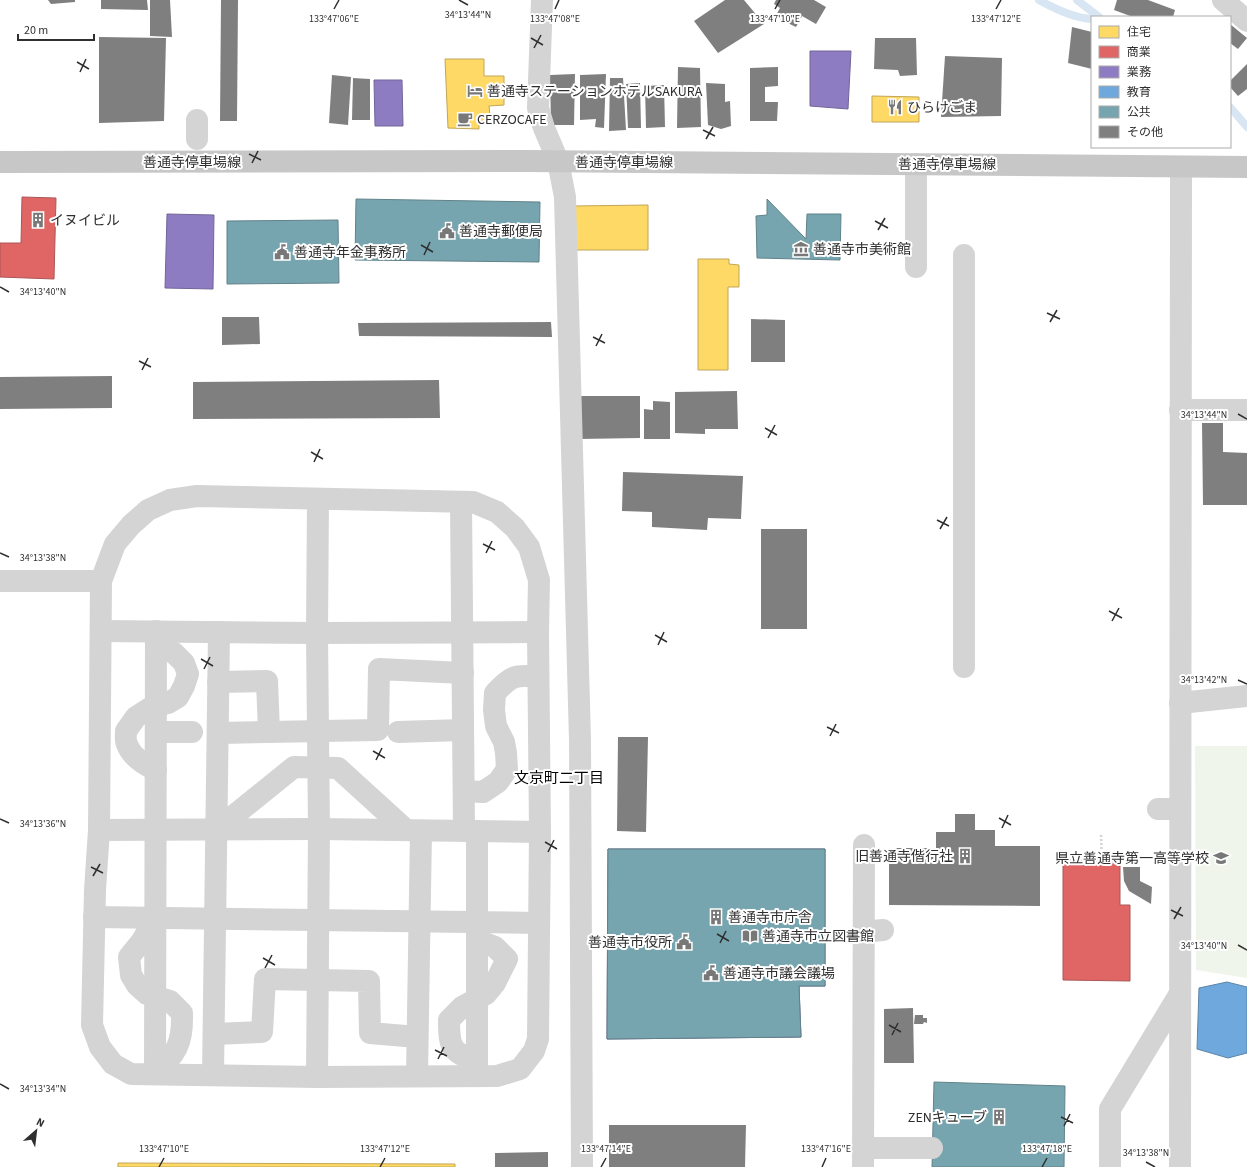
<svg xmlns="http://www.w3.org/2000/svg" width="1247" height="1167" viewBox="0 0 1247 1167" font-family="'Source Sans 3','Noto Sans JP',sans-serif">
<rect width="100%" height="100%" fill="#fff"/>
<polygon fill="#f0f5ec" points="1195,746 1247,746 1247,978 1196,970"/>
<g fill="#ffd966" stroke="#c1a656">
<polygon points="445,59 484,59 484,76 504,76 504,105 489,106 491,124 479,124 479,129 448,128"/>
<polygon points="872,96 919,97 919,122 872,122"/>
<polygon points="648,205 648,250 573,250 573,206"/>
<polygon points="698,259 729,259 729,264 739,265 739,287 728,287 728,370 698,370"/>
<polygon points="118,1163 455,1164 455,1167 118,1167"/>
</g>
<g fill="#e06666" stroke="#ab5656">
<polygon points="22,197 56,198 54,279 0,277 0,243 21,243"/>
<polygon points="1063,860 1120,861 1120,905 1130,905 1130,981 1063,980"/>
</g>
<g fill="#8e7cc3" stroke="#726597">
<polygon points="810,51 851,51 848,109 810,106"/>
<polygon points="374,80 402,80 403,126 375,126"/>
<polygon points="167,214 214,215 213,289 165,288"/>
<polygon points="608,849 825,849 825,986 799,986 801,1037 607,1039"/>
</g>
<polygon fill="#6fa8dc" stroke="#5c84a8" points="1227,982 1247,987 1247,1053 1228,1058 1197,1049 1199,988"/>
<g fill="#76a5af" stroke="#618289">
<polygon points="356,199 540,202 539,262 355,260"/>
<polygon points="767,199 806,239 807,214 841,214 840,260 757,258 756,216 767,215"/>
<polygon points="338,220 339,283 227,284 227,221"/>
<polygon points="608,849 825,849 825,986 799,986 801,1037 607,1039"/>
<polygon points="934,1082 1065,1086 1064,1167 932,1167"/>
</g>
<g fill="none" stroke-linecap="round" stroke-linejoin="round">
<g stroke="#d8e6f3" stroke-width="8">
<path d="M1039,0c16,9 35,18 53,19"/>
<polyline points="1077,0 1099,17"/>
<polyline points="1230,107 1247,127"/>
</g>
</g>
<g fill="#7f7f7f">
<polygon points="48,0 75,0 75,2 51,4"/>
<polygon points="101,0 147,0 148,10 101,9"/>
<polygon points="150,0 170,0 172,37 150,36"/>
<polygon points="221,0 238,0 237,121 220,121"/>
<polygon points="725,0 744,0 764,24 718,53 694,21"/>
<polygon points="776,0 814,0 826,7 816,24 802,16 796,27 775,17 780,8 774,4"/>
<polygon points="1117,0 1148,0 1175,10 1173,17 1133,17 1114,10"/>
<polygon points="1230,24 1247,38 1238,49 1230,43"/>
<polygon points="1072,27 1092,32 1092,69 1068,63"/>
<polygon points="99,37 166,38 164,121 99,123"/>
<polygon points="875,38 916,38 917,75 900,76 898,70 874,69"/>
<polygon points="945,56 1002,58 1001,116 941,117"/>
<polygon points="1247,64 1247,89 1238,96 1230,87 1230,81"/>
<polygon points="678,67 700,68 701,127 677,128"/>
<polygon points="778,67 778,86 765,87 765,102 778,102 777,121 750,121 750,68"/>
<polygon points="575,74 574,125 551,125 550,75"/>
<polygon points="606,74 604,128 595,127 596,119 580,120 580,75"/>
<polygon points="332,75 351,77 348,125 329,123"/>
<polygon points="353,78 370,79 370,120 352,120"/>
<polygon points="610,78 623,78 626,130 609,131"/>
<polygon points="640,83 641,128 628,128 626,84"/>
<polygon points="706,83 725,84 725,102 730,101 731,126 721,129 708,125"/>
<polygon points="664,85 665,127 646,128 645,86"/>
<polygon points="222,317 259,317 260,344 222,345"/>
<polygon points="751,319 785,320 785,362 751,362"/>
<polygon points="551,322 552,337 359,336 358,323"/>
<polygon points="112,376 112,408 0,409 0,377"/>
<polygon points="439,380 440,418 193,419 193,382"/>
<polygon points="737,391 738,429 705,429 705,434 675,433 675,392"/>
<polygon points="578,396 640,396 640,438 579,439"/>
<polygon points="653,401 670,402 670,439 644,439 644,409 653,410"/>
<polygon points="1202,423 1223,423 1223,452 1247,453 1247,505 1203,505"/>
<polygon points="623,472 743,476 741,519 708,518 707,530 652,527 652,512 622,511"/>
<rect x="761" y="529" width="46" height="100"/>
<polygon points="618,737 648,737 646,832 617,831"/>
<polygon points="955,814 975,814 975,830 995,830 995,846 1040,846 1040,906 889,905 889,848 936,848 936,832 955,832"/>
<polygon points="1123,867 1140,867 1140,881 1152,887 1151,904 1129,891 1124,881"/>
<polygon points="913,1008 914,1063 884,1063 884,1009"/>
<polygon points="915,1015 923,1015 923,1018 927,1018 927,1023 924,1022 923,1024 914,1024"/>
<polygon points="609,1125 746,1125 745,1167 609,1167"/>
<polygon points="548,1152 548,1167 495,1167 495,1153"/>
</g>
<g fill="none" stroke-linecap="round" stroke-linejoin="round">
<g stroke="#d4d4d4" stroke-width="2.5" stroke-dasharray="2 2" stroke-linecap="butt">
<polyline points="1101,835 1102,861"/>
<polyline points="1096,854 1102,854"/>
</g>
<g stroke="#d4d4d4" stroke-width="22">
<polyline points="542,0 538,108 544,128 558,161 565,197 580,740 582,1167"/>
<polyline points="1223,0 1247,21"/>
<polyline points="197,120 197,139"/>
<polyline points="916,164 916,267"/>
<polyline points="1180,410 1247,410"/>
<polygon points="197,496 473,502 497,512 515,528 529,547 539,580 538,632 540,832 538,1039 534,1051 520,1069 497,1076 317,1077 131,1074 113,1064 100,1047 92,1025 95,890 99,830 101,581 115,544 131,525 148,510 170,500"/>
<polyline points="461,502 464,831"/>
<polyline points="0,581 101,581"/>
<polyline points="101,631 317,633 538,632"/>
<polyline points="964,667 964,255"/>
<polyline points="218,682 267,681 269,732"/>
<polyline points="1180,703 1247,696"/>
<polyline points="156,732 192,732"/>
<polyline points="398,732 463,730"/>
<polyline points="218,733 378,730 379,669 463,673"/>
<path d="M156,770c-11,-5 -25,-14 -29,-26 -2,-3 -1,-9 -1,-13l10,-14 14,-9 18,-5 10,-6 6,-11 4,-12 -4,-11 -10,-10 -18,-7"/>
<path d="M464,791l19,1 15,-10 9,-13 -1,-16 -2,-11 -8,-16 -2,-16 1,-17c16,-17 20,-19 43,-16"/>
<polyline points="1158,809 1179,809"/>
<polyline points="99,830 319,829 540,832"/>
<polyline points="216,830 294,767 338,768 406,830"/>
<polyline points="477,831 477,1076"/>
<polyline points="94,917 539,923"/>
<polyline points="863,932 883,930"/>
<path d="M477,940l18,7 12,12 -12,24 -9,11 -24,13 -13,13c0,28 2,32 28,41"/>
<polyline points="214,1034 262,1032 265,979 369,981 370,1033 417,1037"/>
<polyline points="155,1074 156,631"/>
<path d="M155,1074c21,-21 28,-29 27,-61l-12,-12 -23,-7 -10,-9 -6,-10 -2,-18 13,-16 13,-23"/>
<polyline points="213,1075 219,632"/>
<polyline points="417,1076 421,831"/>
<polyline points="317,1077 319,829 317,633 318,499"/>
<polyline points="862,1148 932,1148"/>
<polyline points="863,1167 864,845"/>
<polyline points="1110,1167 1110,1109 1179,995"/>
<polyline points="1180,1167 1181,167"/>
</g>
<polyline stroke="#c7c7c7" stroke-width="22" points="0,162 526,161 1247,167"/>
</g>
<path fill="none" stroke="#2f2f2f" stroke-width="1.5" d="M459,0l9,5M334,9l5,-9M555,9l4,-9M775,9l5,-9M996,9l5,-9M531,38l12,7M534,48l7,-13M77,62l12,7M80,72l6,-13M703,130l12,6M706,139l7,-12M249,154l12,6M252,163l6,-12M875,221l13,7M878,230l7,-12M421,245l12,7M424,255l6,-13M0,287l9,5M1047,313l13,6M1050,322l7,-12M593,337l12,6M596,346l6,-12M139,361l12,6M142,370l6,-12M1238,414l9,5M765,428l12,7M768,438l7,-13M311,452l12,7M314,462l6,-13M937,520l12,6M940,529l7,-12M483,544l12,6M0,553l9,4M486,553l6,-12M1109,611l13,7M1112,621l7,-13M655,635l12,7M658,645l6,-13M201,659l12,7M204,669l6,-12M1238,680l9,4M827,727l12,6M830,736l6,-12M373,751l12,7M376,760l6,-12M999,818l12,7M0,819l9,4M1002,828l6,-13M545,842l12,7M548,852l6,-12M91,867l12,6M93,876l7,-12M1171,910l12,6M1174,919l7,-12M717,934l12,7M720,943l6,-12M1238,945l9,5M263,958l12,7M265,968l7,-13M889,1025l12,7M892,1035l6,-12M435,1050l12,6M438,1059l6,-12M0,1084l9,5M1061,1117l12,6M1064,1126l6,-12M1146,1162l9,5M159,1167l5,-9M380,1167l5,-9M601,1167l5,-9M822,1167l4,-9M1042,1167l5,-9"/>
<defs>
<g id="hotel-bare" transform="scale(1.2)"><path d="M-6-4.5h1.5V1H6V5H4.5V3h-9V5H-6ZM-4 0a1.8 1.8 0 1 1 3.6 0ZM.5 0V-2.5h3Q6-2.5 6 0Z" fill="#787878" stroke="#fff" stroke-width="2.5" paint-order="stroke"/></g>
<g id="restaurant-bare" transform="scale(1.2)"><path d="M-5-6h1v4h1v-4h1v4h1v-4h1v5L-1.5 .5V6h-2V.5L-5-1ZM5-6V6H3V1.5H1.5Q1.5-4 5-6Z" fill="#787878" stroke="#fff" stroke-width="2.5" paint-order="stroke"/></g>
<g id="cafe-bare" transform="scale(1.2)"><path d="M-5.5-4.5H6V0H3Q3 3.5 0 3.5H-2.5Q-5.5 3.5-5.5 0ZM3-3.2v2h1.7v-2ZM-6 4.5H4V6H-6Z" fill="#787878" stroke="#fff" stroke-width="2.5" paint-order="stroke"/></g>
<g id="building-bare" transform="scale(1.2)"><path d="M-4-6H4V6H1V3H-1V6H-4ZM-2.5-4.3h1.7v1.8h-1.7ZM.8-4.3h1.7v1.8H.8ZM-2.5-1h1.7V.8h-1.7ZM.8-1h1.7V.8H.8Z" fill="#787878" stroke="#fff" stroke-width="2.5" paint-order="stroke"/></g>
<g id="civic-bare" transform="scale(1.2)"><path d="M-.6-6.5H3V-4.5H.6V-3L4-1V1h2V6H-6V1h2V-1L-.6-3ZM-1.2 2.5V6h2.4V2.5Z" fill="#787878" stroke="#fff" stroke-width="2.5" paint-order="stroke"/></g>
<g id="museum-bare" transform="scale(1.2)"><path d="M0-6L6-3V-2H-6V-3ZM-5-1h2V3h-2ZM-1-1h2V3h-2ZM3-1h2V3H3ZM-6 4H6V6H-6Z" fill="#787878" stroke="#fff" stroke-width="2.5" paint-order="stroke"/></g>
<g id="school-bare" transform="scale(1.2)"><path d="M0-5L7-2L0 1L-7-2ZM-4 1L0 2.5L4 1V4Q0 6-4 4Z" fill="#787878" stroke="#fff" stroke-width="2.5" paint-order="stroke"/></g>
<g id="library-bare" transform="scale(1.2)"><path d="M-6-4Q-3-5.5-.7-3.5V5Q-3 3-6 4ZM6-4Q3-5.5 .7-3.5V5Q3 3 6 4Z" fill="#787878" stroke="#fff" stroke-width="2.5" paint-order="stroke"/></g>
</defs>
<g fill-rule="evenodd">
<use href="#hotel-bare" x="475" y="91"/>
<use href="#restaurant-bare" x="895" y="107"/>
<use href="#cafe-bare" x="465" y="119"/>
<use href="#building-bare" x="38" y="220"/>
<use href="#civic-bare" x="447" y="231"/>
<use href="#museum-bare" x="801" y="249"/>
<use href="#civic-bare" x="282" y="252"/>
<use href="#building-bare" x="965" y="856"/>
<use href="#school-bare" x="1221" y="858"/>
<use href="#building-bare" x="716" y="917"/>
<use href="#library-bare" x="750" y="936"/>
<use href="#civic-bare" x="684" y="942"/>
<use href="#civic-bare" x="711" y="973"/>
<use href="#building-bare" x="999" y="1117"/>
</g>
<g text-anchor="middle" stroke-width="4" stroke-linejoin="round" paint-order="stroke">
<g font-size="14" fill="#2f2f2f" stroke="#fff" text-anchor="start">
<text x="487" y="96">善通寺ステーションホテルSAKURA</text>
<text x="907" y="112">ひらけごま</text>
<text x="477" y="124">CERZOCAFE</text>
<text x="50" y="225">イヌイビル</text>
<text x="459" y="236">善通寺郵便局</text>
<text x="813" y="254">善通寺市美術館</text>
<text x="294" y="257">善通寺年金事務所</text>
<text x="953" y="861" text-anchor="end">旧善通寺偕行社</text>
<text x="1209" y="863" text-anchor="end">県立善通寺第一高等学校</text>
<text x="728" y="922">善通寺市庁舎</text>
<text x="762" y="941">善通寺市立図書館</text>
<text x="672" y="947" text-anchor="end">善通寺市役所</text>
<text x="723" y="978">善通寺市議会議場</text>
<text x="987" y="1122" text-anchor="end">ZENキューブ</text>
</g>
<g font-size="14" fill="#2f2f2f" stroke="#fff">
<text x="192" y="167">善通寺停車場線</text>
<text x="624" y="167">善通寺停車場線</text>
<text x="947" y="169">善通寺停車場線</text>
</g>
<g font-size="15" fill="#000" stroke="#fff">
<text x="559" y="783">文京町二丁目</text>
</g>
</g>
<g font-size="10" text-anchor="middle" fill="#2f2f2f" stroke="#fff" stroke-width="4" stroke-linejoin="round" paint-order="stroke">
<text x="468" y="18">34°13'44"N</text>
<text x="334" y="22">133°47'06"E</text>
<text x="555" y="22">133°47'08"E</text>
<text x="775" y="22">133°47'10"E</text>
<text x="996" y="22">133°47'12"E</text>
<text x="43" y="295">34°13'40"N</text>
<text x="1204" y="418">34°13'44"N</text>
<text x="43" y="561">34°13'38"N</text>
<text x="1204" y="683">34°13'42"N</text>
<text x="43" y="827">34°13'36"N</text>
<text x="1204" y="949">34°13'40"N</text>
<text x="43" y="1092">34°13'34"N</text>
<text x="164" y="1152">133°47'10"E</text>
<text x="385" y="1152">133°47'12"E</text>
<text x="606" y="1152">133°47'14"E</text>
<text x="826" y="1152">133°47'16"E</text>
<text x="1047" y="1152">133°47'18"E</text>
<text x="1146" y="1156">34°13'38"N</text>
</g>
<rect x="1091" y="16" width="140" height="132" fill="#ffffff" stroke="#acacac"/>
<rect x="1099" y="26" width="20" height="12" fill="#ffd966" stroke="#acacac"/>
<text x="1127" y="36" font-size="12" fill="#2f2f2f">住宅</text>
<rect x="1099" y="46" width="20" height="12" fill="#e06666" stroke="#acacac"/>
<text x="1127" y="56" font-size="12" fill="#2f2f2f">商業</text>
<rect x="1099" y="66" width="20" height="12" fill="#8e7cc3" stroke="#acacac"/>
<text x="1127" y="76" font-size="12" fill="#2f2f2f">業務</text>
<rect x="1099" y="86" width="20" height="12" fill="#6fa8dc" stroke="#acacac"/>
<text x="1127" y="96" font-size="12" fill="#2f2f2f">教育</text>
<rect x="1099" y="106" width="20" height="12" fill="#76a5af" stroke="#acacac"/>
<text x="1127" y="116" font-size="12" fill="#2f2f2f">公共</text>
<rect x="1099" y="126" width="20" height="12" fill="#7f7f7f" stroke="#acacac"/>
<text x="1127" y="136" font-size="12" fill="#2f2f2f">その他</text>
<g transform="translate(36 1131) rotate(28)" stroke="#ffffff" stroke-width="3" paint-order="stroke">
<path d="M0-3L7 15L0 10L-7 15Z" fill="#2f2f2f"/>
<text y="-6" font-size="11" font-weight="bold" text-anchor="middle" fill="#2f2f2f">N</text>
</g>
<path d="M18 34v6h76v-6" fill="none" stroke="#2f2f2f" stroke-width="2"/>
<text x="24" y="34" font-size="12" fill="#2f2f2f" stroke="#ffffff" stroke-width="3" paint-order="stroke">20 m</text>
</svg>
